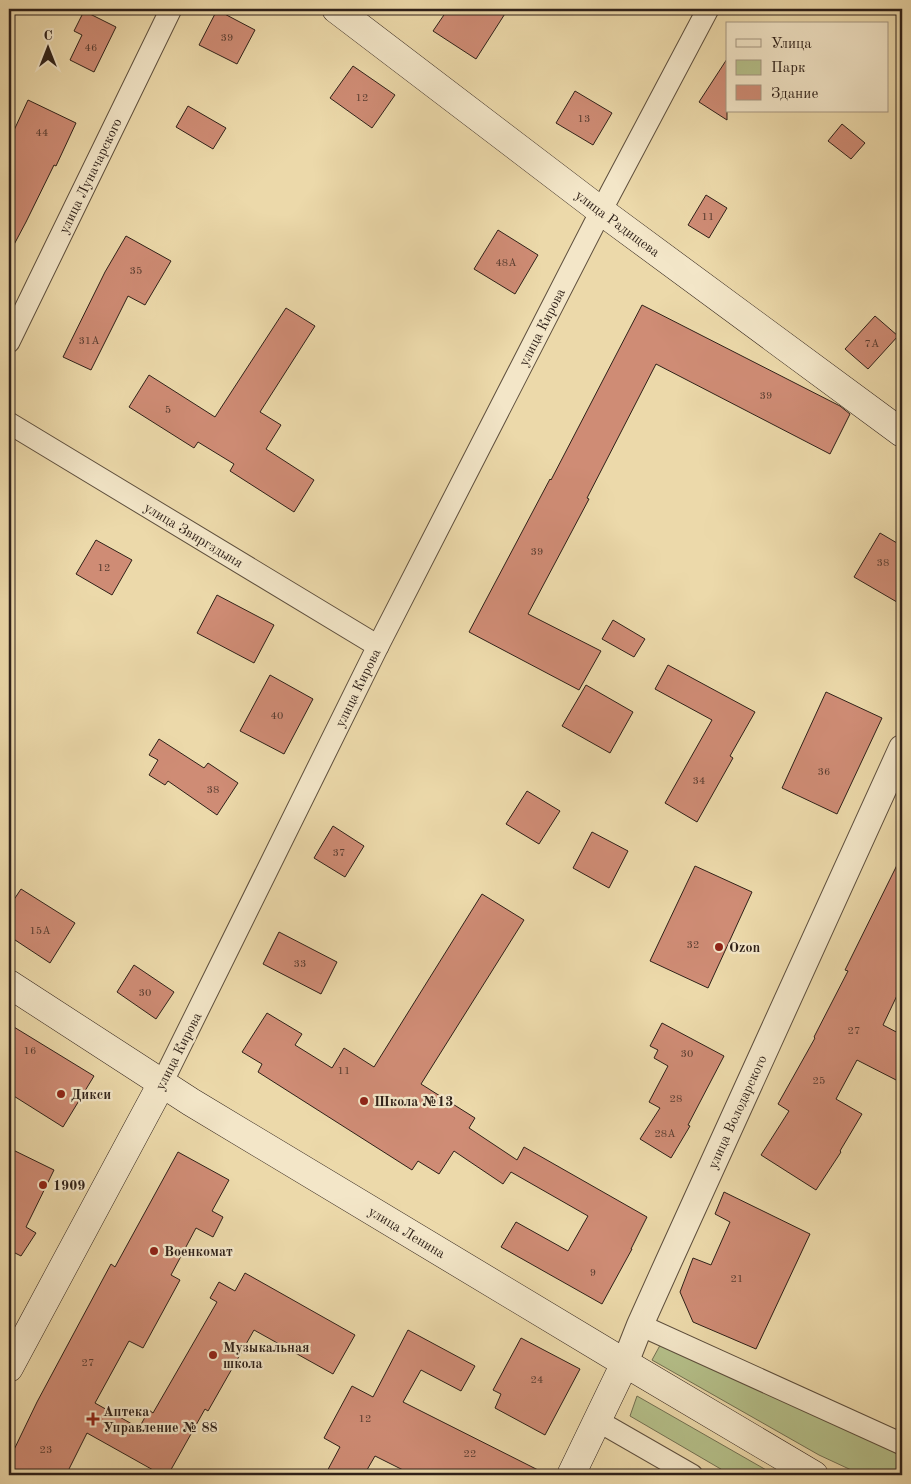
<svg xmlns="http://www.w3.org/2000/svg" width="911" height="1484" viewBox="0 0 911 1484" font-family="'Old Standard TT',serif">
<rect width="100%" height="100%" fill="#ecd9aa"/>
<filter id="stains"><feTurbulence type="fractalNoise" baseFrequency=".004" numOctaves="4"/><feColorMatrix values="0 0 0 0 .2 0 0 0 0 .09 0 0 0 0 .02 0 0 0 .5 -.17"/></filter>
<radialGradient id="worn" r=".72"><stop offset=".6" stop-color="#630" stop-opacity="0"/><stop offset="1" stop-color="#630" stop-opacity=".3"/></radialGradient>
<g fill="#b5c08a" stroke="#727052">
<polygon points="664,1338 902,1456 902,1475 862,1475 819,1455 652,1360"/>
<polygon points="637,1396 775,1475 731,1475 630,1416"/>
</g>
<g fill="#cf8c75" stroke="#2f2119">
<polygon points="448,9 508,9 476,59 433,31"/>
<polygon points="217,10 255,30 237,64 199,45"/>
<polygon points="84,11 116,27 94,72 70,60 82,35 74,31"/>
<polygon points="727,59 727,120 699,102"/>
<polygon points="353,66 395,95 372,128 330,98"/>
<polygon points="575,91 612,113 593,145 556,123"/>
<polygon points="28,100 76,123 56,166 54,165 26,222 9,254 9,141"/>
<polygon points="188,106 226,128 213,149 176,127"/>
<polygon points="842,124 865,143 851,159 828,141"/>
<polygon points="706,195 727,208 709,238 688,225"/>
<polygon points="498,230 538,255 515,294 474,269"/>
<polygon points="126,236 171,261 145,305 128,296 91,370 63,357 105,272"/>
<polygon points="642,305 840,406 850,414 830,454 656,364 587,498 589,499 528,614 601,651 579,690 469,632 550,479 551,480"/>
<polygon points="286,308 315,326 260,412 281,425 266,449 314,480 294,512 230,471 234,464 198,442 194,448 129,407 149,375 215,417"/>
<polygon points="875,316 898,336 868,369 845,349"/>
<polygon points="880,533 902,546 902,605 854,577"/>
<polygon points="96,540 132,560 112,595 76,574"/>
<polygon points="217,595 274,625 254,663 197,633"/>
<polygon points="613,620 645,639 634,657 602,639"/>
<polygon points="668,665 755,712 730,756 733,758 697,822 665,803 712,720 655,689"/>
<polygon points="270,675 313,699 284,754 240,731"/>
<polygon points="586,685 633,712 610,753 562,726"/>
<polygon points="826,692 882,718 837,814 782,788"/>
<polygon points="159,739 204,768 208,763 238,783 217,815 168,781 165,785 149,775 158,760 149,755"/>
<polygon points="527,791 560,811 539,844 506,824"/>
<polygon points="333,826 364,846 345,877 314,858"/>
<polygon points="592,832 628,851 609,888 573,868"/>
<polygon points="902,855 902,985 883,1025 902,1035 902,1083 857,1060 836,1099 862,1114 840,1151 841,1152 816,1190 761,1155 789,1111 778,1104 815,1038 814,1037 848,971 845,970"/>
<polygon points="695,866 752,892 708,988 650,961"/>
<polygon points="21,889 75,923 50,963 9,936 9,907"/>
<polygon points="482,894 524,920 421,1084 475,1118 469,1128 517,1160 524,1147 647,1217 631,1249 632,1249 602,1304 501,1247 516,1222 568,1251 588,1216 511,1172 503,1184 454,1151 439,1174 418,1161 412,1170 258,1072 262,1064 242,1052 267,1013 302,1034 295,1045 332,1068 344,1048 374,1067"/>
<polygon points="279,932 337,962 321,994 263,964"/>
<polygon points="134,965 174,992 156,1019 117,992"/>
<polygon points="662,1023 724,1056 688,1125 690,1126 671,1158 640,1139 660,1108 649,1102 668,1066 654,1058 658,1050 650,1046"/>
<polygon points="9,1024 94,1076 63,1127 9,1093"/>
<polygon points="9,1148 54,1170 26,1227 36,1233 21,1256 13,1252 9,1261"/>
<polygon points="178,1152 229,1180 212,1211 223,1217 213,1237 196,1228 171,1275 180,1280 143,1348 129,1341 95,1403 139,1428 149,1410 153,1413 217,1302 210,1298 219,1282 235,1291 245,1273 355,1335 333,1374 254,1330 208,1411 205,1409 168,1475 162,1475 87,1433 66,1475 9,1475 9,1460 37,1402 111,1264 115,1267"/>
<polygon points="724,1192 810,1234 756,1349 693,1322 680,1292 693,1258 711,1265 730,1222 715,1214"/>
<polygon points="408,1330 475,1366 461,1391 421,1370 403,1402 548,1475 413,1475 375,1456 364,1475 325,1475 340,1447 324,1438 352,1386 373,1397"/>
<polygon points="521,1338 580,1369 545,1435 495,1408 501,1394 493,1390"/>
</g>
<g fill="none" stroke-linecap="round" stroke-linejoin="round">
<g stroke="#5e4f3d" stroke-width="23">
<g id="minor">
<path id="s1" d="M9,342l162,-333"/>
<path id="s2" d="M9,423l369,223"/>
<path id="s3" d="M162,1083l216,-437 223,-435 107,-202"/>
<polyline points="640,1325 902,1444"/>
<polyline points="598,1421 692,1475"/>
</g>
</g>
<g stroke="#5e4f3d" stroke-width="28">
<g id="tertiary">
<path id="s4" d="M625,1363l15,-38 27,-60 235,-517"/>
</g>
</g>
<g stroke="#2f2119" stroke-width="29">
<g id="secondary">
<path id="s5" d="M336,9l265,202 301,222"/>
<path id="s6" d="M9,984l182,118 434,261 189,112"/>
<polyline points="9,1368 162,1083"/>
<polyline points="571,1475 625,1363"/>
</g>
</g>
<use href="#minor" stroke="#f3e6c8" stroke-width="21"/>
<use href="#tertiary" stroke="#f3e6c8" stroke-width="26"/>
<use href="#secondary" stroke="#f3e6c8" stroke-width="28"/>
</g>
<g fill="#8f2418" stroke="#f3e6c8" stroke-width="2">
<circle cx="719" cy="947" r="5"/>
<circle cx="61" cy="1094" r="5"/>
<circle cx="364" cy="1101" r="5"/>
<circle cx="43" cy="1185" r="5"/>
<circle cx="154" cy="1251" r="5"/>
<circle cx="213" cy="1355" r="5"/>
<path d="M90.5 1411.5h5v5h5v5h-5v5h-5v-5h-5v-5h5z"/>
</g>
<g text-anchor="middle" stroke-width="4.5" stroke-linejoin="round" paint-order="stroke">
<g font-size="11" fill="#573c30">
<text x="227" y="41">39</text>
<text x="91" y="51">46</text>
<text x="362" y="101">12</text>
<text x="584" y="122">13</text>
<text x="42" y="136">44</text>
<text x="708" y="220">11</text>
<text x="506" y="266">48А</text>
<text x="136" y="274">35</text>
<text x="89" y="344">31А</text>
<text x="872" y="347">7А</text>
<text x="766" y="399">39</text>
<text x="168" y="413">5</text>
<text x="537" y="555">39</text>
<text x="883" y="566">38</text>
<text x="104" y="571">12</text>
<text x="277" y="719">40</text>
<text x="824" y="775">36</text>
<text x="699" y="784">34</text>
<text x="213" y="793">38</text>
<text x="339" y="856">37</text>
<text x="40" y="934">15А</text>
<text x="693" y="948">32</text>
<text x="300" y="967">33</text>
<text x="145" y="996">30</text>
<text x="854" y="1034">27</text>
<text x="30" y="1054">16</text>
<text x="687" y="1057">30</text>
<text x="344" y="1074">11</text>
<text x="819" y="1084">25</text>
<text x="676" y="1102">28</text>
<text x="665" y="1137">28А</text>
<text x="593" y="1276">9</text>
<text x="737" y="1282">21</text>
<text x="88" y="1366">27</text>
<text x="537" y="1383">24</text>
<text x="365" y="1422">12</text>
<text x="46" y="1453">23</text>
<text x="470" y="1457">22</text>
</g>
<g font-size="14" fill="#2f2119" stroke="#f3e6c8">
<text dy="5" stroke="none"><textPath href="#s1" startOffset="185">улица Луначарского</textPath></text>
<text dy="5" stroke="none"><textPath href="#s5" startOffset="354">улица Радищева</textPath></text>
<text dy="5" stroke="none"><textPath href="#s3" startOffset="846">улица Кирова</textPath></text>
<text dy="5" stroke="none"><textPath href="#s2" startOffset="216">улица Звиргздыня</textPath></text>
<text dy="5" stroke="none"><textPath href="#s3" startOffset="441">улица Кирова</textPath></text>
<text transform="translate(178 1051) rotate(-63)" y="5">улица Кирова</text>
<text dy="5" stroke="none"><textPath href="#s4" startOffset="275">улица Володарского</textPath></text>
<text dy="5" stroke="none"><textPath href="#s6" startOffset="469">улица Ленина</textPath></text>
</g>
<g font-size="14" font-weight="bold" fill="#2f2119" stroke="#f3e6c8" text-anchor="start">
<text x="729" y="952">Ozon</text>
<text x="71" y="1099">Дикси</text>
<text x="374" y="1106">Школа №13</text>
<text x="53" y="1190">1909</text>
<text x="164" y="1256">Военкомат</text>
<text x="223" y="1352">Музыкальная<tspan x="223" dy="16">школа</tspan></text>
<text x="103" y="1416">Аптека<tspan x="103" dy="16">Управление № 88</tspan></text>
</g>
</g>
<rect width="911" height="1484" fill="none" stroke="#ecd9aa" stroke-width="30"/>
<rect x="10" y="10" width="891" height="1464" fill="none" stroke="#2f2119" stroke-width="2.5"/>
<rect x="15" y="15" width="881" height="1454" fill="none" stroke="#2f2119"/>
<rect x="726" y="22" width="162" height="90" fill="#f3e6c8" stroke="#a59782"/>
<rect x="736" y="39" width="25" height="8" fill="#f3e6c8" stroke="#a59782"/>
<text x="771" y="48" font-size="15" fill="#2f2119">Улица</text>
<rect x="736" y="60" width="25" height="15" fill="#b5c08a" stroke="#a59782"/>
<text x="771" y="72" font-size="15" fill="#2f2119">Парк</text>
<rect x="736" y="85" width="25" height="15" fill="#cf8c75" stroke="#a59782"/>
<text x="771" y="98" font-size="15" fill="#2f2119">Здание</text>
<g transform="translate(48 48)" stroke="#f3e6c8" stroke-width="4" paint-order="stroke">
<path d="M0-4L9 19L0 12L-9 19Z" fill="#2f2119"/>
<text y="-8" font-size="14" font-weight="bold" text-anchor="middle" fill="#2f2119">С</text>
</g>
<rect width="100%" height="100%" filter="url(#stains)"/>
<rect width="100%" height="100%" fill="url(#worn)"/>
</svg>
